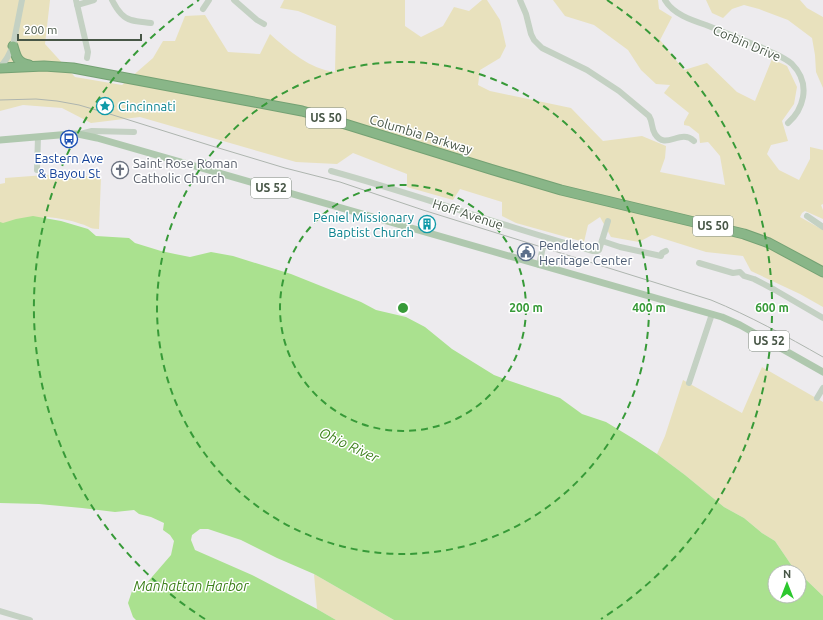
<svg xmlns="http://www.w3.org/2000/svg" width="823" height="620" viewBox="0 0 823 620" font-family="Ubuntu,sans-serif">
<rect width="100%" height="100%" fill="#edebee"/>
<g fill="#e8e1bd">
<path d="M0,0h50l-5,44 30,33 47,8 31,-27 10,-17h12l10,-25 20,-1 23,37 32,2 10,-20c19,17 40,35 65,38l1,-46 -38,-15 -18,-3 4,-8h121v26l16,11 22,-11 11,-19 15,4 13,-11h5l13,20 6,26 -6,12 -20,12 -2,15 12,6 81,17 32,33 39,-5 24,10 -1,12 -5,14 65,13 -5,-29 -11,-13 -1,-1 -8,1 -1,-9 -10,-8 -5,-1v-3l5,-9 -25,-20 6,-8 -14,-1 -15,-14 -13,-20 -34,-25 -29,-9 -12,-16h105l1,9 13,8 -12,23 24,30 23,-7 30,29 18,9 17,-42 15,7 10,21 -3,17 -12,17 6,20 -17,4 -4,9 12,16 20,10 11,-21v-12l13,3v54l-2,1 2,5v9l-18,-8 -3,2 -2,4 23,13v77l-23,-13 -49,-23 -8,-15 -37,-4 -54,-17 -13,7 -28,-5 -11,-20 -12,8 -4,17 -68,-19 -14,-7v-14l-42,-13 -7,11 -46,-13v-13l-54,-21 -16,11 -41,-2 -156,-45 -49,6 -29,-15 -39,-3 -23,6z"/>
<polygon points="706,0 800,0 807,8 823,17 823,88 816,72 815,55 812,38 788,20 759,9 744,5 732,9 723,18 712,13"/>
<path d="M59,174l42,3 -2,52c-11,0 -9,-3 -18,-5 -11,-4 -22,-6 -34,-7l-1,13 -46,-1v-45l5,-1v-5z"/>
<polygon points="762,367 823,402 823,596 799,573 799,572 798,572 794,569 775,541 762,533 744,518 724,507 685,475 657,454 665,436 683,380 742,413"/>
<polygon points="314,574 394,620 336,620 317,609"/>
</g>
<polygon fill="#aae18f" points="33,216 61,221 88,229 96,236 129,238 135,243 161,251 175,254 190,257 211,252 233,256 291,274 361,302 376,310 406,317 425,327 452,349 494,375 510,381 560,398 582,414 606,422 634,439 657,454 685,475 724,507 744,518 762,533 775,541 794,569 798,572 775,572 775,596 799,596 799,573 823,596 823,620 394,620 314,574 277,558 241,540 208,529 200,529 192,535 191,540 195,550 252,575 317,609 336,620 136,620 133,617 128,603 132,591 145,585 171,555 174,541 170,535 163,530 164,523 151,517 139,514 134,510 115,512 82,508 39,504 0,503 0,222 3,223 16,219"/>
<g fill="none" stroke-linecap="round" stroke-linejoin="round">
<g stroke="#74a173" stroke-width="11">
<g id="highway">
<path d="M13,46c3,10 4,17 16,19"/>
<polyline points="0,68 44,66 73,68 302,111 316,115 490,169 561,190 744,234 769,243 823,272"/>
</g>
</g>
<g stroke="#c4d1c3" stroke-width="6">
<polyline points="76,0 88,52 87,58"/>
<path d="M112,0c4,8 10,18 19,20 7,2 13,2 20,3"/>
<polyline points="234,0 257,20 264,24"/>
<path d="M520,0l6,14 5,20 3,6 8,8 45,22 32,21 30,25c4,6 2,12 6,18 11,17 25,-6 39,7"/>
<path d="M665,0c8,14 26,20 41,25 20,8 40,16 59,24 9,5 19,8 27,15 9,9 13,21 11,33 -2,11 -7,19 -15,26"/>
<polyline points="77,5 94,0"/>
<polyline points="203,9 209,0"/>
<polyline points="0,68 7,58 13,46 22,0"/>
<polyline points="80,134 92,131 134,132"/>
<polyline points="37,170 38,137"/>
<path d="M331,171c88,24 174,56 262,80h4l2,-1 9,-29"/>
<polyline points="807,216 823,227"/>
<polyline points="602,241 620,247 661,256 662,253 666,251"/>
<polyline points="699,263 733,273 740,272 744,276 754,279 775,290 823,318"/>
<polyline points="539,265 545,238"/>
<polyline points="689,383 712,314"/>
<polyline points="817,398 823,388"/>
<polyline points="0,611 30,620"/>
</g>
<polyline stroke="#afc8ae" stroke-width="7" points="0,140 71,134 78,134 97,138 722,317 740,325 823,372"/>
<use href="#highway" stroke="#89b688" stroke-width="9"/>
<path stroke="#aeb5af" stroke-width="1" d="M0,100l36,-1 21,2 22,4 34,10 99,31 73,22 55,14 83,28 288,90c39,16 75,36 112,57"/>
</g>
<g fill="none" stroke="#379a38" stroke-width="2" stroke-dasharray="7 5">
<circle cx="403" cy="308" r="123"/>
<circle cx="403" cy="308" r="246"/>
<path d="M205 619A369 369 0 0 1 199 0M607 0A369 369 0 0 1 601 619"/>
</g>
<defs>
<g id="sight-ring" transform="scale(0.9)"><circle r="9.5" fill="#fff" stroke="#0f9aa8" stroke-width="1.5"/><path d="M0-6L1.8-2.2L6-1.7L2.9 1.2L3.7 5.4L0 3.3L-3.7 5.4L-2.9 1.2L-6-1.7L-1.8-2.2Z" fill="#0f9aa8"/></g>
<g id="bus-ring" transform="scale(0.9)"><circle r="9.5" fill="#fff" stroke="#1a4fb4" stroke-width="1.5"/><path d="M-5-6H5V4H4V6H2V4H-2V6H-4V4H-5ZM-3.5-4V0h7V-4ZM-3.5 1.2v1.5H-2V1.2ZM2 1.2v1.5H3.5V1.2Z" fill="#1a4fb4"/></g>
<g id="church-ring" transform="scale(0.9)"><circle r="9.5" fill="#fff" stroke="#6b7280" stroke-width="1.5"/><path d="M-1.2-6h2.4v3.5h3.3v2.4h-3.3V6h-2.4V-.1h-3.3v-2.4h3.3Z" fill="#6b7280"/></g>
<g id="building-ring" transform="scale(0.9)"><circle r="9.5" fill="#fff" stroke="#0f9aa8" stroke-width="1.5"/><path d="M-4-6H4V6H1V3H-1V6H-4ZM-2.5-4.3h1.7v1.8h-1.7ZM.8-4.3h1.7v1.8H.8ZM-2.5-1h1.7V.8h-1.7ZM.8-1h1.7V.8H.8Z" fill="#0f9aa8"/></g>
<g id="civic-ring" transform="scale(0.9)"><circle r="9.5" fill="#fff" stroke="#5c6f8a" stroke-width="1.5"/><path d="M-.6-6.5H3V-4.5H.6V-3L4-1V1h2V6H-6V1h2V-1L-.6-3ZM-1.2 2.5V6h2.4V2.5Z" fill="#5c6f8a"/></g>
</defs>
<g fill-rule="evenodd">
<use href="#sight-ring" x="105" y="106"/>
<use href="#bus-ring" x="69" y="139"/>
<use href="#church-ring" x="120" y="170"/>
<use href="#building-ring" x="427" y="224"/>
<use href="#civic-ring" x="526" y="252"/>
</g>
<g text-anchor="middle" stroke-width="3" stroke-linejoin="round" paint-order="stroke">
<g fill="#fff" stroke="#7e897e" stroke-width="1">
<rect x="306" y="108" width="40" height="20" rx="3"/>
<rect x="251" y="178" width="40" height="20" rx="3"/>
<rect x="693" y="216" width="40" height="20" rx="3"/>
<rect x="749" y="331" width="40" height="20" rx="3"/>
</g>
<g font-size="12" font-weight="bold" fill="#475646">
<text x="326" y="122">US 50</text>
<text x="271" y="192">US 52</text>
<text x="713" y="230">US 50</text>
<text x="769" y="345">US 52</text>
</g>
<g font-size="13" fill="#475646" stroke="#fff">
<text transform="translate(747 43) rotate(23)" y="5">Corbin Drive</text>
<text transform="translate(421 134) rotate(17)" y="5">Columbia Parkway</text>
<text transform="translate(468 214) rotate(18)" y="5">Hoff Avenue</text>
</g>
<g font-size="13" fill="#0d838f" stroke="#fff" text-anchor="start">
<text x="118" y="111">Cincinnati</text>
<text x="414" y="222" text-anchor="end">Peniel Missionary<tspan x="414" dy="15">Baptist Church</tspan></text>
</g>
<g font-size="13" fill="#164399" stroke="#fff">
<text x="69" y="163">Eastern Ave<tspan x="69" dy="15">&amp; Bayou St</tspan></text>
</g>
<g font-size="13" fill="#5b616d" stroke="#fff" text-anchor="start">
<text x="133" y="168">Saint Rose Roman<tspan x="133" dy="15">Catholic Church</tspan></text>
</g>
<g font-size="13" fill="#4e5e75" stroke="#fff" text-anchor="start">
<text x="539" y="250">Pendleton<tspan x="539" dy="15">Heritage Center</tspan></text>
</g>
<g font-size="14" font-style="italic" fill="#3c801a" stroke="#fff">
<text transform="translate(349 445) rotate(25)" y="5">Ohio River</text>
<text x="191" y="591">Manhattan Harbor</text>
</g>
</g>
<circle cx="403" cy="308" r="6" fill="#379a38" stroke="#fff" stroke-width="2"/>
<g font-size="12" text-anchor="middle" font-weight="bold" fill="#379a38" stroke="#fff" stroke-width="3" stroke-linejoin="round" paint-order="stroke">
<text x="526" y="312">200 m</text>
<text x="649" y="312">400 m</text>
<text x="772" y="312">600 m</text>
</g>
<g transform="translate(787 584)"><circle r="19" fill="#ffffff" stroke="#b5bbb5"/>
<path d="M0-3L7 15L0 10L-7 15Z" fill="#2cc82e"/>
<text y="-6" font-size="11" font-weight="bold" text-anchor="middle" fill="#475646">N</text>
</g>
<path d="M18 34v6h123v-6" fill="none" stroke="#475646" stroke-width="2"/>
<text x="24" y="34" font-size="12" fill="#475646" stroke="#ffffff" stroke-width="3" paint-order="stroke">200 m</text>
</svg>
